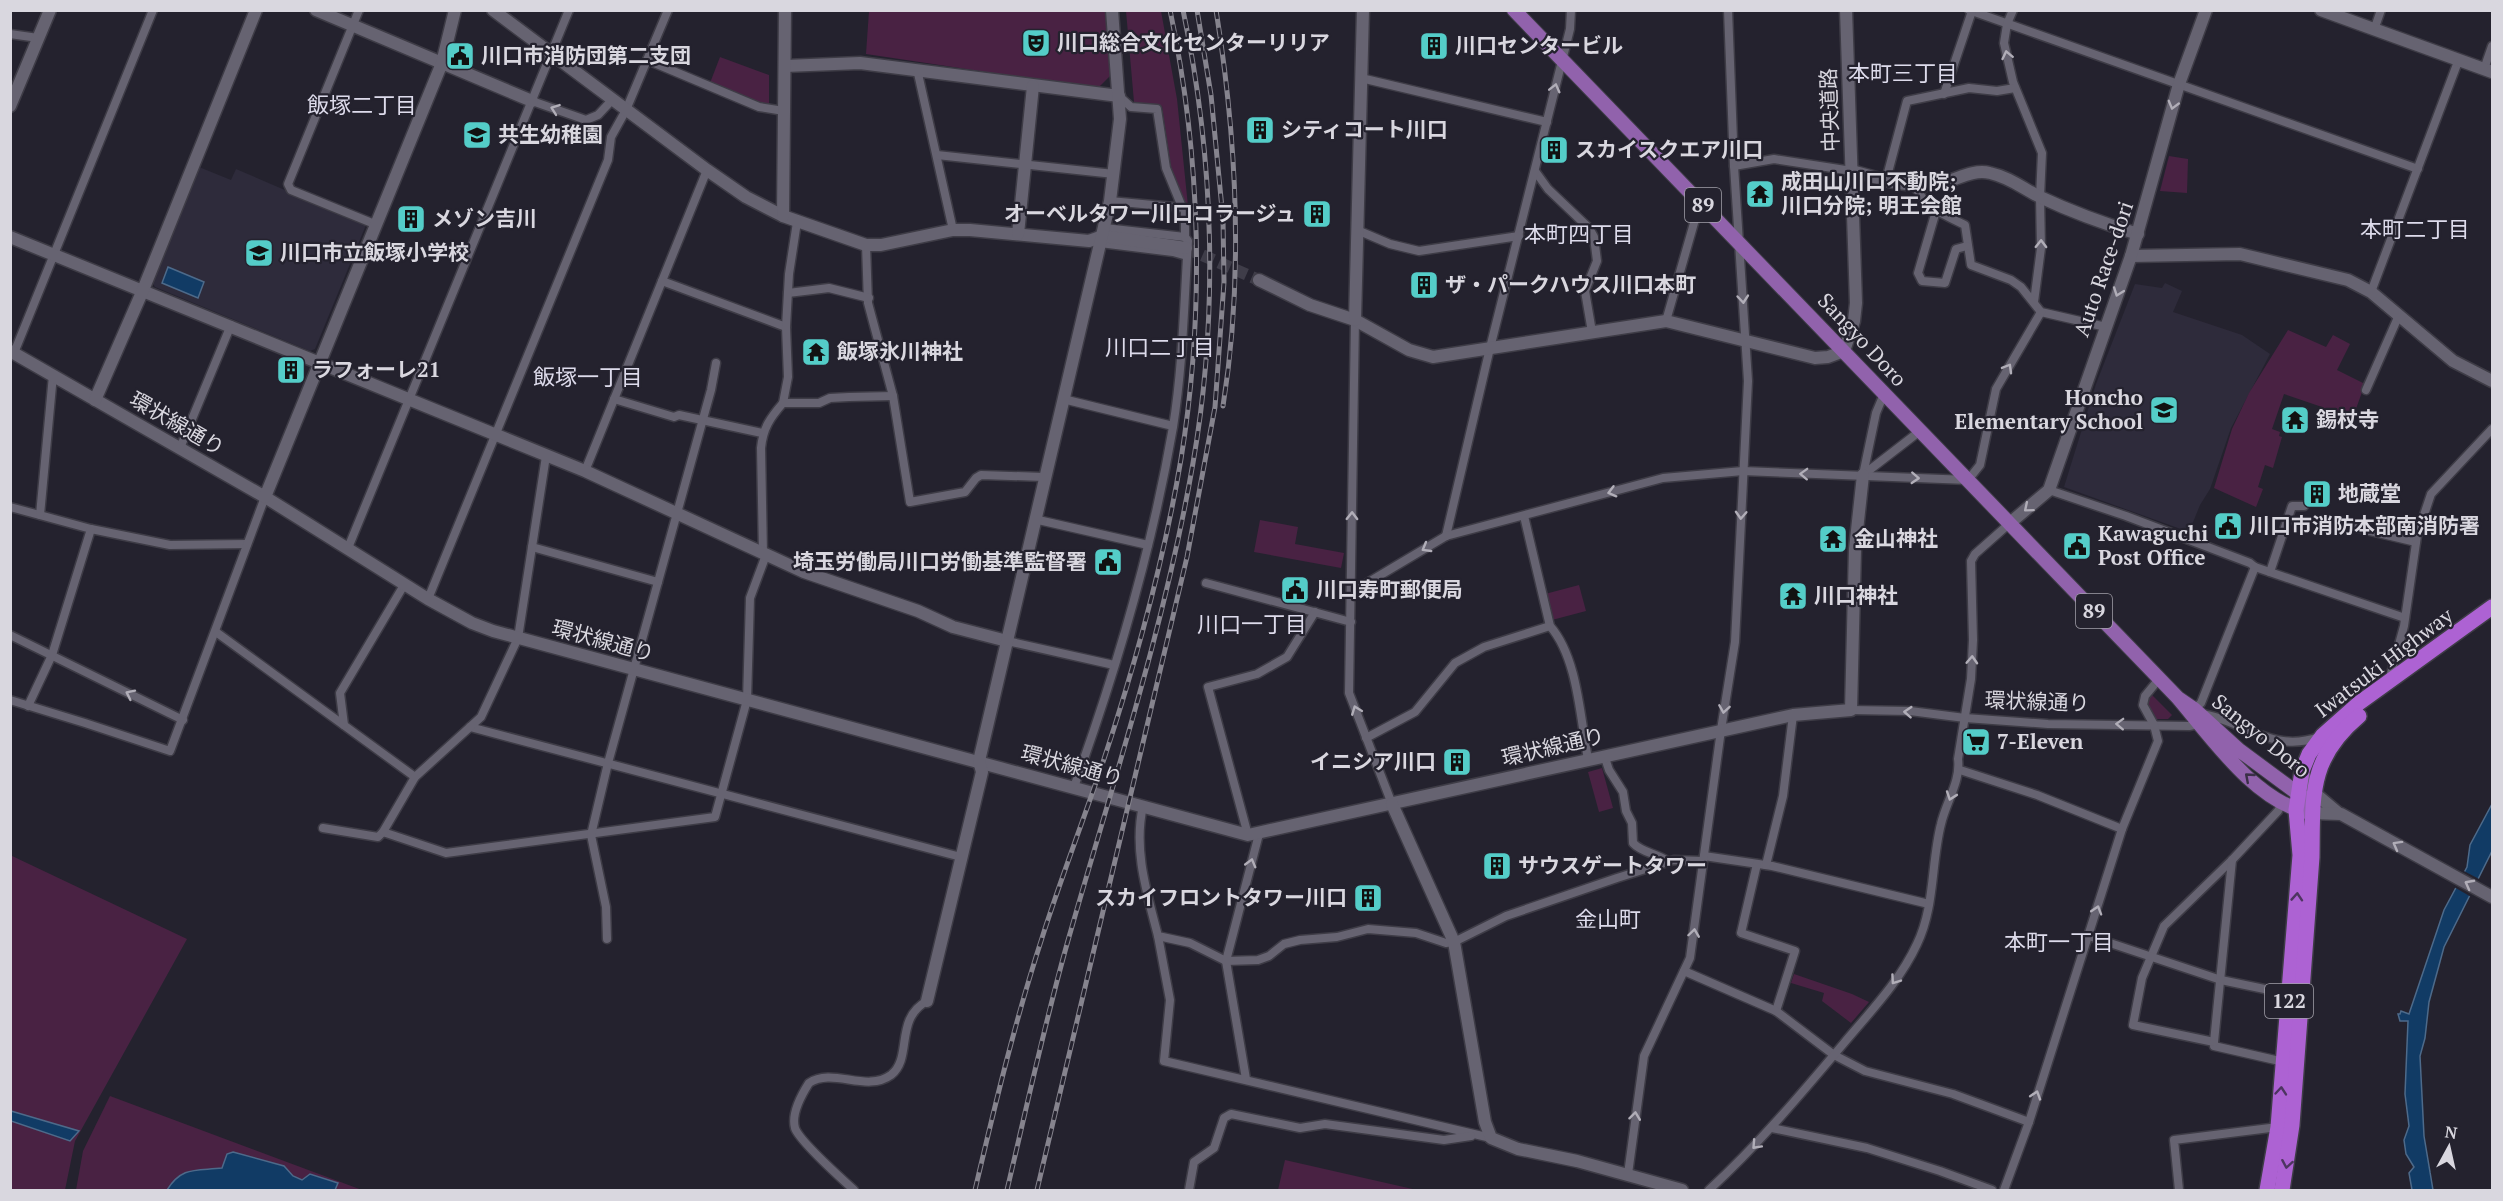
<svg xmlns="http://www.w3.org/2000/svg" width="2503" height="1201" viewBox="0 0 2503 1201" font-family="'PT Serif','Noto Sans JP',serif">
<rect width="100%" height="100%" fill="#24222e"/>
<g fill="#2e2b3b">
<polygon points="199,167 231,180 236,169 366,225 315,349 310,351 155,287 152,282"/>
<polygon points="2165,283 2182,291 2173,312 2242,335 2270,354 2231,428 2210,489 2200,505 2189,532 2064,487 2096,384 2135,284 2162,288"/>
</g>
<g fill="#492243">
<polygon points="869,11 1105,11 1111,75 1099,87 1094,88 866,54"/>
<polygon points="1126,11 1161,11 1177,99 1188,206 1185,205 1171,167 1162,106 1134,102"/>
<polygon points="720,57 769,75 769,106 710,83"/>
<polygon points="2169,156 2188,159 2187,193 2160,191"/>
<polygon points="2288,330 2326,347 2333,335 2350,344 2337,370 2365,384 2349,428 2331,422 2332,417 2321,412 2322,407 2284,394 2272,429 2280,432 2279,436 2282,437 2273,468 2265,465 2258,487 2263,489 2256,507 2214,488 2232,429 2249,393"/>
<polygon points="1260,520 1298,527 1295,544 1344,553 1341,568 1254,552"/>
<polygon points="1579,585 1586,611 1552,620 1545,594"/>
<polygon points="2152,695 2172,715 2168,719 2156,719 2148,707 2147,701"/>
<polygon points="1602,768 1613,808 1599,812 1588,772"/>
<polygon points="10,855 187,939 75,1141 65,1190 11,1190"/>
<polygon points="1794,974 1852,994 1869,1002 1851,1023 1822,1001 1824,993 1791,983"/>
<polygon points="110,1096 362,1190 76,1190 83,1151"/>
<polygon points="1285,1160 1417,1190 1278,1190"/>
</g>
<g fill="#113b65" stroke="#4d6a8a" stroke-width="1.5">
<polygon points="168,267 204,282 198,298 162,283"/>
<polygon points="2492,804 2492,851 2444,947 2429,1002 2425,1038 2420,1056 2424,1136 2433,1190 2412,1190 2409,1173 2414,1167 2406,1154 2404,1140 2409,1126 2405,1094 2408,1021 2400,1021 2398,1014 2400,1014 2401,1011 2409,1014 2444,910 2467,867 2470,845"/>
<polygon points="11,1111 79,1131 70,1141 11,1121"/>
<path d="M233,1152l51,14 9,10 9,4 8,-6 28,9 -3,7h-168c15,-24 29,-19 55,-22l5,-14z"/>
</g>
<polygon fill="#24222e" points="2462,870 2481,880 2473,898 2454,887"/>
<g fill="none" stroke-linecap="round" stroke-linejoin="round">
<polyline stroke="#3f3d49" stroke-width="12" stroke-dasharray="12 6" stroke-linecap="butt" points="1186,248 1259,280"/>
<g stroke="#3e3c46" stroke-width="11">
<g id="street">
<polyline points="359,10 288,184 291,190 377,225"/>
<polyline points="1969,10 2418,169"/>
<polyline points="2013,10 2007,24 2004,43 2013,82 2042,153 2040,197 2041,248 2034,302"/>
<polyline points="2374,30 2381,10"/>
<polyline points="10,34 38,38"/>
<polyline points="647,60 759,107 784,111"/>
<polyline points="917,69 953,230"/>
<polyline points="2484,69 2492,46"/>
<polyline points="1361,78 1547,122"/>
<polyline points="1944,94 1972,11"/>
<polyline points="1119,96 1131,107 1157,109 1166,168 1182,207"/>
<polyline points="532,101 586,120 598,115 612,100"/>
<polyline points="937,155 1114,174"/>
<polyline points="1734,166 1774,159 1852,171"/>
<polyline points="1535,171 1548,189 1589,228 1594,237 1597,261 1585,291 1592,332"/>
<polyline points="1886,180 1907,101 1969,88 1997,91 2015,88"/>
<path d="M1914,184c10,23 30,31 51,41l6,40 40,15 10,7 20,25 65,15"/>
<polyline points="1936,211 1918,273 1922,281 1945,283 1956,249 1967,246"/>
<polyline points="1105,228 1185,237"/>
<polyline points="1357,230 1390,244 1419,251 1519,236"/>
<polyline points="1100,243 1173,252 1187,256"/>
<polyline points="866,245 868,303 893,396 910,502 965,492 976,478 981,475 1044,477"/>
<polyline points="662,281 786,327"/>
<polyline points="2371,292 2459,59"/>
<polyline points="788,293 829,288 869,298"/>
<polyline points="1355,320 1349,693 1392,804"/>
<polyline points="1666,321 1700,202"/>
<polyline points="14,353 153,10"/>
<polyline points="2366,390 2399,315"/>
<polyline points="614,399 674,417 679,415 762,433"/>
<polyline points="1063,399 1173,426"/>
<polyline points="783,403 788,377 786,327 789,274 797,222"/>
<polyline points="180,448 231,325"/>
<polyline points="585,471 707,170"/>
<polyline points="1863,475 1876,413 1884,394"/>
<polyline points="1863,475 1920,431"/>
<polyline points="2049,490 2126,516 2250,563 2255,567 2405,618"/>
<polyline points="10,507 91,529 170,545 247,544"/>
<polyline points="40,515 53,375"/>
<path d="M1524,516l26,110c28,32 30,92 38,133"/>
<polyline points="1034,519 1148,545"/>
<polyline points="2341,524 2416,542"/>
<polyline points="1446,536 1490,348 1570,29 1571,10"/>
<polyline points="532,547 658,582"/>
<polyline points="348,548 569,10"/>
<path d="M763,554l-2,-106c2,-20 9,-30 22,-45h36l11,-5 19,-1 44,-1"/>
<polyline points="2270,572 2292,506 2304,506"/>
<polyline points="1206,583 1351,622"/>
<polyline points="1352,592 1446,536 1663,478 1743,471 1968,480 1980,465 1996,389 2041,312"/>
<polyline points="428,599 608,160 611,137 626,110 668,10"/>
<polyline points="216,632 415,777"/>
<polyline points="10,635 183,720"/>
<polyline points="1007,641 1114,665"/>
<polyline points="2389,681 2404,626 2417,536 2431,494 2492,429"/>
<polyline points="10,700 85,723 170,751 265,497"/>
<polyline points="28,706 52,655 91,529"/>
<polyline points="2194,709 2201,703 2255,567"/>
<polyline points="1851,710 1910,711 1965,718 2048,724 2189,726 2199,724"/>
<path d="M2202,714c41,6 69,40 117,23"/>
<polyline points="344,725 340,693 404,585"/>
<polyline points="470,727 961,857"/>
<polyline points="1366,738 1415,712 1455,663 1484,647 1550,626"/>
<path d="M1604,755l5,15 14,22 3,19 6,12 1,20c9,10 24,10 36,19"/>
<polyline points="1960,770 2037,795 2122,829"/>
<path d="M1074,787c42,-116 78,-238 99,-360 10,-62 11,-124 15,-186l-3,-4v-29l-75,-7"/>
<polyline points="2282,803 2278,811 2232,860 2164,926 2142,978 2133,1025 2214,1042 2214,1046 2284,1062"/>
<path d="M1143,806c-10,44 4,87 15,130l32,7 36,18 32,-1 11,-4 15,-12 16,-4 37,-3 31,-8 48,4 30,10 8,-1 52,-26 111,-38 57,-18 29,1"/>
<polyline points="323,828 378,837 383,832 446,853 715,817 747,700 750,598 766,555"/>
<polyline points="383,832 415,777 481,717 518,638 546,456"/>
<polyline points="1248,835 1208,687 1257,674 1287,657 1315,612"/>
<polyline points="1704,856 1772,866 1929,904"/>
<polyline points="1757,864 1741,933 1795,951 1776,1011"/>
<polyline points="1766,865 1783,796 1793,715"/>
<polyline points="1158,936 1170,1000 1164,1061 1491,1138"/>
<polyline points="2089,936 2221,980 2289,994"/>
<polyline points="607,939 606,907 591,835 608,763 711,390 716,363"/>
<polyline points="1684,971 1776,1011 1834,1055 1865,1071 1953,1094 2029,1122"/>
<polyline points="2214,1042 2232,860"/>
<polyline points="1246,1079 1226,961 1259,834"/>
<polyline points="1772,1128 1867,1148 1940,1171 1992,1190"/>
<polyline points="1628,1174 1644,1056 1690,958 1721,730 1735,642 1748,381 1734,166 1728,10"/>
<path d="M854,1190c-12,-11 -55,-49 -59,-62 -4,-14 7,-34 14,-45 24,-16 57,10 82,-8 22,-17 3,-56 36,-74"/>
<polyline points="1189,1190 1194,1162 1214,1148 1224,1118 1231,1114 1300,1128 1325,1124 1444,1140 1471,1136"/>
<path d="M1709,1190c49,-45 92,-96 135,-147 26,-31 56,-62 73,-99 18,-37 14,-81 24,-120 5,-22 20,-43 17,-65l13,-80 2,-39 -2,-79 4,-7 35,-31"/>
<polyline points="2004,1190 2029,1122 2122,829 2158,741 2154,725 2143,705 2145,696 2159,679"/>
<polyline points="2179,1190 2174,1140 2278,1127"/>
</g>
</g>
<g stroke="#3e3c46" stroke-width="15">
<g id="secondary">
<polyline points="316,10 532,101"/>
<polyline points="493,10 707,170 746,197 783,216 866,245 881,245 953,230 970,230 1089,241 1103,236 1186,248"/>
<polyline points="2321,10 2492,72"/>
<polyline points="785,66 860,63 1119,96"/>
<polyline points="10,106 50,10"/>
<path d="M1852,171c28,8 60,19 90,12 16,-4 31,-14 48,-10 19,4 34,16 50,24 32,15 65,27 98,37"/>
<polyline points="783,216 785,10"/>
<polyline points="1018,234 1033,86"/>
<polyline points="10,237 585,471 804,572 918,611 953,627 1007,641"/>
<polyline points="2131,256 2240,254 2348,280 2371,292 2453,361 2492,381"/>
<polyline points="1259,280 1310,305 1355,320 1409,350 1433,357 1666,321 1815,358 1828,357 1844,351 1854,321 1856,303 1846,10"/>
<polyline points="1355,320 1363,10"/>
<polyline points="10,351 265,497 428,599 472,623 493,631 1248,835 1793,715 1851,710 1855,549 1863,475"/>
<polyline points="95,400 143,290 256,10"/>
<polyline points="265,497 442,63 455,10"/>
<polyline points="2010,523 2049,490 2131,256 2179,84 2206,10"/>
<polyline points="2302,771 2311,790 2337,812"/>
<polyline points="1392,804 1454,942 1485,1122 1491,1138 1518,1149 1577,1161 1682,1190"/>
<polyline points="2311,813 2341,814 2492,897"/>
<polyline points="927,1001 982,772 979,761 1110,201 1120,119 1112,10"/>
</g>
</g>
<g stroke="#3e3c46" stroke-width="16">
<path id="primary" d="M1514,10l664,688c34,40 79,106 133,115l-7,-15 -65,-48 -45,-41 -16,-11"/>
</g>
<g stroke="#3e3c46" stroke-width="18">
<g id="highway">
<polyline points="2267,1190 2278,1127 2300,855 2296,810 2302,771 2309,754 2323,735 2359,703 2492,607"/>
<path d="M2282,1190l10,-65 20,-268c1,-61 -4,-98 47,-141"/>
</g>
</g>
<use href="#street" stroke="#666371" stroke-width="8"/>
<use href="#secondary" stroke="#666371" stroke-width="12"/>
<use href="#primary" stroke="#9162ac" stroke-width="14"/>
<use href="#highway" stroke="#ad62d3" stroke-width="15"/>
<g stroke="#86848e" stroke-width="5">
<g id="rail">
<path d="M1216,10c21,131 28,265 7,396"/>
<path d="M975,1190c20,-85 40,-169 67,-252 19,-60 42,-119 62,-179 32,-97 60,-199 77,-300 24,-148 20,-302 -11,-449"/>
<path d="M1007,1190c20,-84 38,-169 62,-253 45,-158 96,-312 124,-474 26,-149 21,-305 -10,-453"/>
<polyline points="1037,1190 1187,557 1215,407 1224,282 1223,219 1211,95 1197,10"/>
</g>
</g>
<use href="#rail" stroke="#24222e" stroke-width="3" stroke-dasharray="9" stroke-linecap="butt"/>
</g>
<defs><path id="oneway-chevron" d="M-2-3.5L2.5 0L-2 3.5" fill="none" stroke-width="1.6" stroke-linecap="round" stroke-linejoin="round" transform="scale(1.5)"/></defs>
<g stroke="#b1aeb8">
<use href="#oneway-chevron" transform="translate(2007 55) rotate(-102)"/>
<use href="#oneway-chevron" transform="translate(1555 88) rotate(-76)"/>
<use href="#oneway-chevron" transform="translate(2173 105) rotate(105)"/>
<use href="#oneway-chevron" transform="translate(555 109) rotate(-160)"/>
<use href="#oneway-chevron" transform="translate(2041 244) rotate(-89)"/>
<use href="#oneway-chevron" transform="translate(2118 292) rotate(110)"/>
<use href="#oneway-chevron" transform="translate(1743 299) rotate(85)"/>
<use href="#oneway-chevron" transform="translate(2008 368) rotate(-60)"/>
<use href="#oneway-chevron" transform="translate(1804 474) rotate(-178)"/>
<use href="#oneway-chevron" transform="translate(1915 478) rotate(3)"/>
<use href="#oneway-chevron" transform="translate(1612 492) rotate(165)"/>
<use href="#oneway-chevron" transform="translate(2028 508) rotate(140)"/>
<use href="#oneway-chevron" transform="translate(1741 515) rotate(93)"/>
<use href="#oneway-chevron" transform="translate(1352 516) rotate(-89)"/>
<use href="#oneway-chevron" transform="translate(1426 548) rotate(150)"/>
<use href="#oneway-chevron" transform="translate(1972 660) rotate(-87)"/>
<use href="#oneway-chevron" transform="translate(130 694) rotate(-154)"/>
<use href="#oneway-chevron" transform="translate(1724 709) rotate(99)"/>
<use href="#oneway-chevron" transform="translate(1356 710) rotate(-111)"/>
<use href="#oneway-chevron" transform="translate(1908 712) rotate(-176)"/>
<use href="#oneway-chevron" transform="translate(2120 724) rotate(-178)"/>
<use href="#oneway-chevron" transform="translate(1951 796) rotate(109)"/>
<use href="#oneway-chevron" transform="translate(2397 845) rotate(-151)"/>
<use href="#oneway-chevron" transform="translate(1251 863) rotate(-75)"/>
<use href="#oneway-chevron" transform="translate(2469 884) rotate(-152)"/>
<use href="#oneway-chevron" transform="translate(2097 910) rotate(-73)"/>
<use href="#oneway-chevron" transform="translate(1694 933) rotate(-82)"/>
<use href="#oneway-chevron" transform="translate(1895 980) rotate(125)"/>
<use href="#oneway-chevron" transform="translate(2036 1095) rotate(-72)"/>
<use href="#oneway-chevron" transform="translate(1635 1116) rotate(-83)"/>
<use href="#oneway-chevron" transform="translate(1756 1145) rotate(133)"/>
</g>
<use stroke="#3a2f47" href="#oneway-chevron" transform="translate(2249 777) rotate(-139)"/>
<g stroke="#4d3560">
<use href="#oneway-chevron" transform="translate(2297 897) rotate(-86)"/>
<use href="#oneway-chevron" transform="translate(2281 1091) rotate(-85)"/>
<use href="#oneway-chevron" transform="translate(2287 1164) rotate(100)"/>
</g>
<defs>
<g id="theatre-square" transform="scale(1.5)"><rect x="-9" y="-9" width="18" height="18" rx="4" fill="#54cdc8" stroke="#24222e"/><path d="M-5-5.5Q0-4 5-5.5V0Q5 5 0 6Q-5 5-5 0ZM-3.3-2.5H-1v1.5H-3.3ZM1-2.5H3.3v1.5H1ZM-2.8 1Q0 5.5 2.8 1Z" fill="#111"/></g>
<g id="building-square" transform="scale(1.5)"><rect x="-9" y="-9" width="18" height="18" rx="4" fill="#54cdc8" stroke="#24222e"/><path d="M-4-6H4V6H1V3H-1V6H-4ZM-2.5-4.3h1.7v1.8h-1.7ZM.8-4.3h1.7v1.8H.8ZM-2.5-1h1.7V.8h-1.7ZM.8-1h1.7V.8H.8Z" fill="#111"/></g>
<g id="civic-square" transform="scale(1.5)"><rect x="-9" y="-9" width="18" height="18" rx="4" fill="#54cdc8" stroke="#24222e"/><path d="M-.6-6.5H3V-4.5H.6V-3L4-1V1h2V6H-6V1h2V-1L-.6-3ZM-1.2 2.5V6h2.4V2.5Z" fill="#111"/></g>
<g id="school-square" transform="scale(1.5)"><rect x="-9" y="-9" width="18" height="18" rx="4" fill="#54cdc8" stroke="#24222e"/><path d="M0-5L7-2L0 1L-7-2ZM-4 1L0 2.5L4 1V4Q0 6-4 4Z" fill="#111"/></g>
<g id="temple-square" transform="scale(1.5)"><rect x="-9" y="-9" width="18" height="18" rx="4" fill="#54cdc8" stroke="#24222e"/><path d="M0-6L5-2H3V0L6.5 2.5H4V6H1.5V3h-3V6H-4V2.5H-6.5L-3 0V-2H-5Z" fill="#111"/></g>
<g id="supermarket-square" transform="scale(1.5)"><rect x="-9" y="-9" width="18" height="18" rx="4" fill="#54cdc8" stroke="#24222e"/><path d="M-6-5.5h2.5l.6 2H6L4.5 2H-2.5L-4.4-4H-6ZM-1.5 3.2a1.3 1.3 0 1 0 .1 0ZM3 3.2a1.3 1.3 0 1 0 .1 0Z" fill="#111"/></g>
</defs>
<g fill-rule="evenodd">
<use href="#theatre-square" x="1036" y="43"/>
<use href="#building-square" x="1434" y="46"/>
<use href="#civic-square" x="460" y="56"/>
<use href="#building-square" x="1260" y="130"/>
<use href="#school-square" x="477" y="135"/>
<use href="#building-square" x="1554" y="150"/>
<use href="#temple-square" x="1760" y="194"/>
<use href="#building-square" x="1317" y="214"/>
<use href="#building-square" x="411" y="219"/>
<use href="#school-square" x="259" y="253"/>
<use href="#building-square" x="1424" y="285"/>
<use href="#temple-square" x="816" y="352"/>
<use href="#building-square" x="291" y="370"/>
<use href="#school-square" x="2164" y="410"/>
<use href="#temple-square" x="2295" y="420"/>
<use href="#building-square" x="2317" y="494"/>
<use href="#civic-square" x="2228" y="526"/>
<use href="#temple-square" x="1833" y="539"/>
<use href="#civic-square" x="2077" y="546"/>
<use href="#civic-square" x="1108" y="562"/>
<use href="#civic-square" x="1295" y="590"/>
<use href="#temple-square" x="1793" y="596"/>
<use href="#supermarket-square" x="1976" y="742"/>
<use href="#building-square" x="1457" y="762"/>
<use href="#building-square" x="1497" y="866"/>
<use href="#building-square" x="1368" y="898"/>
</g>
<g text-anchor="middle" stroke-width="4.5" stroke-linejoin="round" paint-order="stroke">
<g fill="#24222e" stroke="#a3a1aa" stroke-width="1.5">
<rect x="1685" y="188" width="36" height="34" rx="4.5"/>
<rect x="2076" y="594" width="36" height="34" rx="4.5"/>
<rect x="2265" y="984" width="48" height="34" rx="4.5"/>
</g>
<g font-size="20" font-weight="bold" fill="#d9d7df">
<text x="1703" y="212">89</text>
<text x="2094" y="618">89</text>
<text x="2289" y="1008">122</text>
</g>
<g font-size="21" font-weight="bold" fill="#d9d7df" stroke="#24222e" text-anchor="start">
<text x="1057" y="50">川口総合文化センターリリア</text>
<text x="1455" y="53">川口センタービル</text>
<text x="481" y="63">川口市消防団第二支団</text>
<text x="1281" y="137">シティコート川口</text>
<text x="498" y="142">共生幼稚園</text>
<text x="1575" y="157">スカイスクエア川口</text>
<text x="1781" y="189">成田山川口不動院;<tspan x="1781" dy="24">川口分院; 明王会館</tspan></text>
<text x="1296" y="221" text-anchor="end">オーベルタワー川口コラージュ</text>
<text x="432" y="226">メゾン吉川</text>
<text x="280" y="260">川口市立飯塚小学校</text>
<text x="1445" y="292">ザ・パークハウス川口本町</text>
<text x="837" y="359">飯塚氷川神社</text>
<text x="312" y="377">ラフォーレ21</text>
<text x="2143" y="405" text-anchor="end">Honcho<tspan x="2143" dy="24">Elementary School</tspan></text>
<text x="2316" y="427">錫杖寺</text>
<text x="2338" y="501">地蔵堂</text>
<text x="2249" y="533">川口市消防本部南消防署</text>
<text x="2098" y="541">Kawaguchi<tspan x="2098" dy="24">Post Office</tspan></text>
<text x="1854" y="546">金山神社</text>
<text x="1087" y="569" text-anchor="end">埼玉労働局川口労働基準監督署</text>
<text x="1316" y="597">川口寿町郵便局</text>
<text x="1814" y="603">川口神社</text>
<text x="1997" y="749">7-Eleven</text>
<text x="1436" y="769" text-anchor="end">イニシア川口</text>
<text x="1518" y="873">サウスゲートタワー</text>
<text x="1347" y="905" text-anchor="end">スカイフロントタワー川口</text>
</g>
<g font-size="21" fill="#d9d7df" stroke="#24222e">
<text transform="translate(1830 110) rotate(-92)" y="7">中央道路</text>
<text transform="translate(2104 269) rotate(-71)" y="7">Auto Race-dori</text>
<text transform="translate(1862 340) rotate(47)" y="7">Sangyo Doro</text>
<text transform="translate(177 424) rotate(30)" y="7">環状線通り</text>
<text transform="translate(603 641) rotate(15)" y="7">環状線通り</text>
<text transform="translate(2384 663) rotate(-37)" y="7">Iwatsuki Highway</text>
<text transform="translate(2037 702) rotate(2)" y="7">環状線通り</text>
<text transform="translate(2261 736) rotate(39)" y="7">Sangyo Doro</text>
<text transform="translate(1553 747) rotate(-13)" y="7">環状線通り</text>
<text transform="translate(1072 766) rotate(15)" y="7">環状線通り</text>
</g>
<g font-size="22" fill="#dddbeb" stroke="#24222e">
<text x="1903" y="81">本町三丁目</text>
<text x="362" y="113">飯塚二丁目</text>
<text x="2415" y="237">本町二丁目</text>
<text x="1579" y="242">本町四丁目</text>
<text x="1160" y="355">川口二丁目</text>
<text x="588" y="385">飯塚一丁目</text>
<text x="1252" y="632">川口一丁目</text>
<text x="1608" y="927">金山町</text>
<text x="2059" y="950">本町一丁目</text>
</g>
</g>
<rect width="2503" height="1201" fill="none" stroke="#d9d7df" stroke-width="24"/>
<g transform="translate(2449 1147) rotate(8)" stroke="#24222e" stroke-width="4.5" paint-order="stroke">
<path d="M0-4.5L10 22L0 15L-10 22Z" fill="#d9d7df"/>
<text y="-9" font-size="16" font-weight="bold" text-anchor="middle" fill="#d9d7df">N</text>
</g>
</svg>
